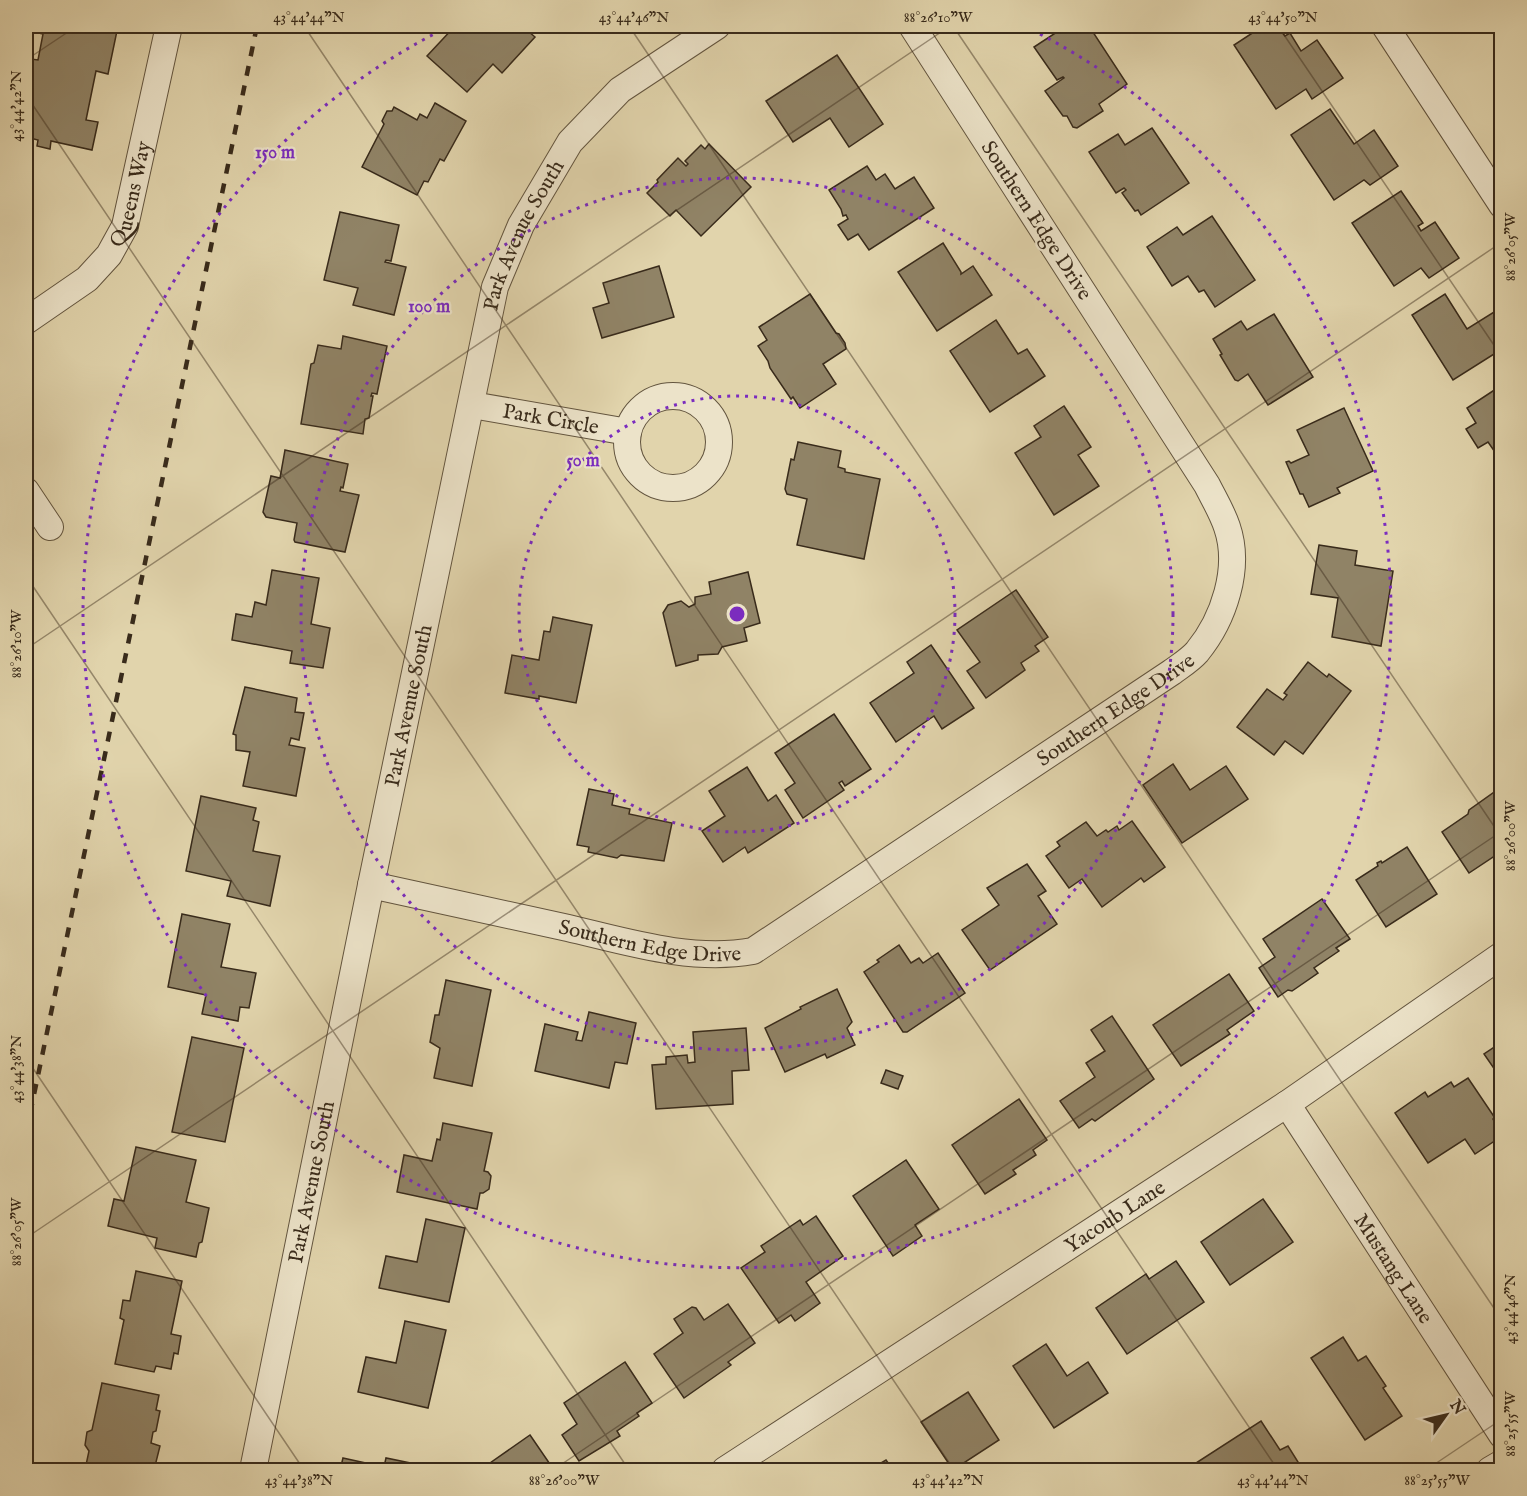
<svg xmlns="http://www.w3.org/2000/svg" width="1527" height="1496" viewBox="0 0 1527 1496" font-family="'IM FELL English',serif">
<rect width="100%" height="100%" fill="#e1d4ac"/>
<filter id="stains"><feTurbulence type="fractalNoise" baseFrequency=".00333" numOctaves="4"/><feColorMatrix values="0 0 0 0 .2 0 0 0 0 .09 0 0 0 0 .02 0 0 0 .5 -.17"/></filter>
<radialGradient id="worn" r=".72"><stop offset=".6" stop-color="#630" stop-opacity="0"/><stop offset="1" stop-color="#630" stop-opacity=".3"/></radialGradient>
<g fill="#908366" stroke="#392b1b" stroke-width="1.5">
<polygon points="30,26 118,26 108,74 96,71 86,120 98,122 92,150 51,141 50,149 37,146 38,140 26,137 27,107 26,106 26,85 31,59 38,60 43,34 29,31"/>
<polygon points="455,26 522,26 535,37 502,73 493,64 467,92 427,56"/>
<polygon points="1066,26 1089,26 1127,84 1099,104 1103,111 1077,128 1073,127 1067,116 1063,116 1045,91 1064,78 1063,77 1057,80 1034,47"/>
<polygon points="1263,26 1277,26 1285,36 1290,33 1301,51 1317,40 1343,78 1312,99 1306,89 1276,109 1234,45"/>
<polygon points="837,55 883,124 849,147 830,118 793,142 766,101"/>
<polygon points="435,103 466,121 444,161 440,159 428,182 424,181 417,195 362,167 384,124 382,121 387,111 392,111 394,107 417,120 420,114 427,118"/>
<polygon points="1330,109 1354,144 1374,130 1398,166 1370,185 1364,180 1334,200 1291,135"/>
<polygon points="1152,128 1189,183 1141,215 1138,210 1135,211 1122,193 1126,190 1124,188 1116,193 1089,152 1118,134 1125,145"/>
<polygon points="709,144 751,187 701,236 676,210 670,216 647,193 658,182 657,180 678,158 686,166 688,164 685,161 701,145 705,149"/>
<polygon points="867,166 876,180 885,174 895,189 914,177 934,208 869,250 858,234 848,240 838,225 848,219 846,215 843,216 841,209 829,190"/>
<polygon points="1401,191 1423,223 1418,226 1421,231 1435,222 1459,258 1429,278 1421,268 1394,286 1352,223"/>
<polygon points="340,212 399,225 391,261 386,260 385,262 406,267 394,315 353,305 358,288 324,280"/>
<polygon points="1212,216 1255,280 1215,307 1204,290 1199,292 1188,276 1172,286 1147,247 1177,227 1183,235"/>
<polygon points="943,243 961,272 961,274 973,266 992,295 937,331 898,272"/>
<polygon points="659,266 674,317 602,338 593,308 609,303 603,283"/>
<polygon points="810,294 836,333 839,334 845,343 846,349 823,364 836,384 800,408 793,397 791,399 770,368 768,361 758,346 767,340 759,327"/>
<polygon points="1445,294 1467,329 1494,312 1502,325 1502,349 1453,380 1412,315"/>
<polygon points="1274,314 1313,377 1268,405 1248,374 1238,381 1235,380 1220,355 1222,354 1213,339 1241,321 1247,330"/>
<polygon points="996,320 1018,354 1027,349 1045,376 990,412 950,351"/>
<polygon points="343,336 387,346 377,394 372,393 371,396 373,396 369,418 365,419 363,434 301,424 311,364 314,363 318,345 341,349"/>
<polygon points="1502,385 1502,462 1488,442 1478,448 1466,429 1476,423 1467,408"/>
<polygon points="1064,406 1091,447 1078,455 1099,486 1054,515 1015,453 1041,437 1034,426"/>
<polygon points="1344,408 1373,471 1337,488 1340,493 1309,507 1303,494 1300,494 1286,462 1289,461 1291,463 1309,455 1297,430"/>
<polygon points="798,442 841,451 838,467 845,469 845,472 880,479 864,559 797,545 807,499 787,494 785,489 791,459 794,460"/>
<polygon points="285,450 348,464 343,488 341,487 340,491 359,495 345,552 295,542 294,540 297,523 266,517 263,512 271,476 280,478"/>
<polygon points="1319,545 1357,551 1355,565 1393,571 1381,646 1332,637 1338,598 1311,594"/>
<polygon points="272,570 319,578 311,624 330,628 323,668 290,663 292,651 232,640 236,614 252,617 255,602 266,605"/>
<polygon points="748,572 760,623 744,628 747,641 722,647 718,654 698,655 698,660 676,666 663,613 668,605 681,601 689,607 695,604 695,597 711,594 709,582"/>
<polygon points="1016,590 1048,637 1035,646 1039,651 1021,663 1025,670 986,698 967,671 980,662 957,630"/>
<polygon points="553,617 592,625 576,703 539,696 539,699 505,693 512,655 539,660 544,631 550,632"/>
<polygon points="931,645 974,708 942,729 934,716 896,742 870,703 914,673 907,662"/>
<polygon points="1308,662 1327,677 1329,674 1351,691 1303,754 1285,741 1274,755 1237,727 1267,689 1283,700 1287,695 1284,693"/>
<polygon points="245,687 297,698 295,712 304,713 299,740 291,738 289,745 305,748 296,796 243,786 250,752 236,750 236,735 233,734"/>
<polygon points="834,714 871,769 845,786 842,781 839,783 844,790 803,818 785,790 795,783 775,753"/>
<polygon points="1173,764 1190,790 1226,766 1248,799 1182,843 1143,785"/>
<polygon points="747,767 768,801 776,795 794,823 748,853 745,847 723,862 702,831 725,816 709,791"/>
<polygon points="1500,788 1502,851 1469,873 1442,832 1468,814 1469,810"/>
<polygon points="589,789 614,794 612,805 630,809 629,814 672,823 664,861 621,855 617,858 588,852 589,847 577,845"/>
<polygon points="201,796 256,808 253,820 259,822 253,851 280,856 270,906 227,896 231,881 186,871"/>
<polygon points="1132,821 1165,867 1144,882 1141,878 1102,907 1082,879 1069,888 1046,856 1060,846 1057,842 1086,822 1097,836 1106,830 1108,832 1117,826 1119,830"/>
<polygon points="1407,847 1437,894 1386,927 1356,880 1378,866 1377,863 1381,861 1382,863"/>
<polygon points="1027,864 1046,891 1038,896 1057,924 990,970 962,930 999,905 987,888"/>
<polygon points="1322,899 1350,939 1336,948 1339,951 1314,968 1318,973 1292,991 1288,990 1278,997 1259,968 1275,957 1263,939"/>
<polygon points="182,914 230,924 221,967 256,973 249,1008 240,1007 238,1021 202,1014 206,995 168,987"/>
<polygon points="899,945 911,963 919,958 923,963 938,953 965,993 907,1032 903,1032 864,972 879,962 877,960"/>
<polygon points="1229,974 1254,1011 1227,1030 1230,1034 1181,1066 1153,1025"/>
<polygon points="446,980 491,990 472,1086 434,1078 440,1048 430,1042 435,1015 439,1015"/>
<polygon points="837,989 852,1022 847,1028 855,1045 827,1058 825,1054 785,1072 765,1028 801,1009 800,1007"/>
<polygon points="589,1012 636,1023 627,1064 615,1062 609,1088 535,1071 545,1024 578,1032 576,1040 582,1041"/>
<polygon points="1112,1016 1154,1079 1095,1121 1092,1119 1079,1128 1060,1101 1095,1077 1086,1063 1105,1051 1091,1030"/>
<polygon points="746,1028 749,1070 732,1071 733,1104 656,1109 652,1065 666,1064 666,1057 687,1055 688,1063 695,1062 693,1032"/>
<polygon points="192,1037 244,1048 225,1142 172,1132"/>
<polygon points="1502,1042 1502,1080 1484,1054"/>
<polygon points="886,1070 903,1076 898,1089 881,1083"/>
<polygon points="1468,1078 1495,1118 1493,1119 1502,1136 1475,1154 1465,1139 1428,1163 1395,1113 1425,1092 1428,1097 1451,1082 1454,1087"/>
<polygon points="1019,1099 1047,1140 1033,1150 1036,1155 1013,1170 1016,1174 985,1194 952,1145"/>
<polygon points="443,1123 492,1133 484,1171 488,1172 491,1176 489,1189 483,1193 480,1193 477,1209 397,1192 404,1155 432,1161 437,1139 440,1140"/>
<polygon points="136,1147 196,1160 186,1202 209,1208 202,1242 199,1243 196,1257 155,1248 157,1238 108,1226 114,1199 124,1201"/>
<polygon points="906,1160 939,1209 915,1225 922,1236 893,1256 853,1196"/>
<polygon points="1263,1199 1293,1242 1230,1285 1201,1242"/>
<polygon points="816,1216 843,1256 806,1282 820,1303 795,1321 791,1315 779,1323 741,1268 765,1252 761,1246 800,1220 803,1225"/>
<polygon points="426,1219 465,1228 449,1302 379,1288 386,1256 417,1262"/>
<polygon points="1176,1261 1204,1302 1127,1354 1096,1308 1146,1274 1149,1279"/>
<polygon points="136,1271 182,1281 171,1334 181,1336 178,1354 174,1353 171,1369 156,1366 154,1372 115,1364 124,1320 120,1318 123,1300 130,1301"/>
<polygon points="728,1304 755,1343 728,1362 731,1365 684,1398 654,1354 683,1333 674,1319 692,1307 696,1308 704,1320"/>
<polygon points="405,1321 446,1330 428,1408 358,1392 366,1357 396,1363"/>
<polygon points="1343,1337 1358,1361 1366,1356 1386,1386 1383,1388 1402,1416 1365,1440 1311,1358"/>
<polygon points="1046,1344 1067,1376 1088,1362 1108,1393 1054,1428 1013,1366"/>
<polygon points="625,1362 652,1403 637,1413 639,1416 617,1431 620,1436 579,1461 562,1435 577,1424 564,1403"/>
<polygon points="102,1383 159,1395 156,1410 160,1411 156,1431 153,1432 151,1443 160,1446 154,1470 108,1470 86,1465 89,1451 85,1445 87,1432 92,1430"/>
<polygon points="968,1392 999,1440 953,1470 921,1422"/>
<polygon points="1261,1421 1280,1450 1288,1446 1303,1470 1201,1470 1196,1463"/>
<polygon points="530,1435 554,1470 488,1470 492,1468 490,1463"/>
<polygon points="343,1458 384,1467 386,1458 435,1468 434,1470 340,1470"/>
<polygon points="886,1460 893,1470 869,1470"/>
</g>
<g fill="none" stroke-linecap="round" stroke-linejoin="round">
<g stroke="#63553f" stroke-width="28">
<g id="street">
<polyline points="1385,26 1502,205"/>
<path id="s1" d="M26,321l61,-42 22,-24 16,-29 44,-200"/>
<circle cx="673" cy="442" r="46"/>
<path id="s2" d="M472,405l156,27"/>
<polyline points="26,491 50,527"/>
<path id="s3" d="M371,885c66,14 131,29 197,43 60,14 123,34 185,23l419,-279c8,-6 18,-12 25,-20 27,-33 44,-84 30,-125 -5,-15 -13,-28 -20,-42l-295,-459"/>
<path id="s4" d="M1287,1104l215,331"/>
<path id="s5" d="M253,1470l118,-585 124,-598 26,-62 49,-83 50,-52 97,-64"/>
<path id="s6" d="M725,1470l562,-366 215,-149"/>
<polyline points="1490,1470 1502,1463"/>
</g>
</g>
<use href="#street" stroke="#ece3c9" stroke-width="26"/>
<polyline stroke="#392b1b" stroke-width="4.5" stroke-dasharray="10 10" stroke-linecap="butt" points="26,1133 257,26"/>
</g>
<path fill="none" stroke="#392b1b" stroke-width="1.5" stroke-opacity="0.45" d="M304,26l974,1444M629,26l873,1294M953,26l549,812M1278,26l224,331M26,60l51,-34M26,95l928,1375M26,576l603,894M26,649l924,-623M26,1058l278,412M26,1238l1476,-996M553,1470l949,-639M1426,1470l76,-51"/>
<g fill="none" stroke="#7b2cbf" stroke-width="3" stroke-dasharray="3 6">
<circle cx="737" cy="614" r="218"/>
<circle cx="737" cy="614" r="436"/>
<path d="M1024 26A654 654 0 1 1 450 26"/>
</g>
<g text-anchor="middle" stroke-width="4.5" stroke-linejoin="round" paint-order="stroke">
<g font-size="21" fill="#392b1b" stroke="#ece3c9">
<text dy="7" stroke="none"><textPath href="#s1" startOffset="172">Queens Way</textPath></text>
<text transform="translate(1037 220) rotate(57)" y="7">Southern Edge Drive</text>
<text dy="7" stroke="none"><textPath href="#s5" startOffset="1266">Park Avenue South</textPath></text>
<text dy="7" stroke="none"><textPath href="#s2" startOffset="80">Park Circle</textPath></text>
<text dy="7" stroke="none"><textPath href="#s5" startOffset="780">Park Avenue South</textPath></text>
<text dy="7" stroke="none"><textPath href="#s3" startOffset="825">Southern Edge Drive</textPath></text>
<text dy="7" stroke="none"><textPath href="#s3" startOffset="285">Southern Edge Drive</textPath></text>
<text dy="7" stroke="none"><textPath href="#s5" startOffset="294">Park Avenue South</textPath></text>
<text dy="7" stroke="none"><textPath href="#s6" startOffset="465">Yacoub Lane</textPath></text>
<text dy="7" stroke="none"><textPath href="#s4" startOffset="196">Mustang Lane</textPath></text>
</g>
</g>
<circle cx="737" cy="614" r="9" fill="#7b2cbf" stroke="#ece3c9" stroke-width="3"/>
<g font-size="18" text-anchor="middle" font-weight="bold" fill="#7b2cbf" stroke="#ece3c9" stroke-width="4.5" stroke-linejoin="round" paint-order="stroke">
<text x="275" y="158">150 m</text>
<text x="429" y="312">100 m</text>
<text x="583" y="466">50 m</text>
</g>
<rect width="1527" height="1496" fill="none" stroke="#e1d4ac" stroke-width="66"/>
<g transform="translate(1446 1415) rotate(56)" stroke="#ece3c9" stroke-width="4.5" paint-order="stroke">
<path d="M0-4.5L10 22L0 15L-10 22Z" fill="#392b1b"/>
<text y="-9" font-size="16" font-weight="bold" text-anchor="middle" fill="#392b1b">N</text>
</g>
<rect x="33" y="33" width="1461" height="1430" fill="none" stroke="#392b1b" stroke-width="2"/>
<g font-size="15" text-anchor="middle" fill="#392b1b">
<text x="309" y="22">43°44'44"N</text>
<text x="634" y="22">43°44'46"N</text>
<text x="938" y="22">88°26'10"W</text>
<text x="1283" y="22">43°44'50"N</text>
<text transform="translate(16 106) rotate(-90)" y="5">43°44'42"N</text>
<text transform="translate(1510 247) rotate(-90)" y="5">88°26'05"W</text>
<text transform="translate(16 644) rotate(-90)" y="5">88°26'10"W</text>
<text transform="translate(1510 836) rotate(-90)" y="5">88°26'00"W</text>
<text transform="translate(16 1069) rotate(-90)" y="5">43°44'38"N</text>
<text transform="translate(16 1232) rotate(-90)" y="5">88°26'05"W</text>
<text transform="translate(1510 1309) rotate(-90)" y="5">43°44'46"N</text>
<text transform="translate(1510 1424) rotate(-90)" y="5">88°25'55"W</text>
<text x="299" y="1485">43°44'38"N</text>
<text x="564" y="1485">88°26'00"W</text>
<text x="948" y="1485">43°44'42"N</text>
<text x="1273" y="1485">43°44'44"N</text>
<text x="1437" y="1485">88°25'55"W</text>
</g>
<rect width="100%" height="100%" filter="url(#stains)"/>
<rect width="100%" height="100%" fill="url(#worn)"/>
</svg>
